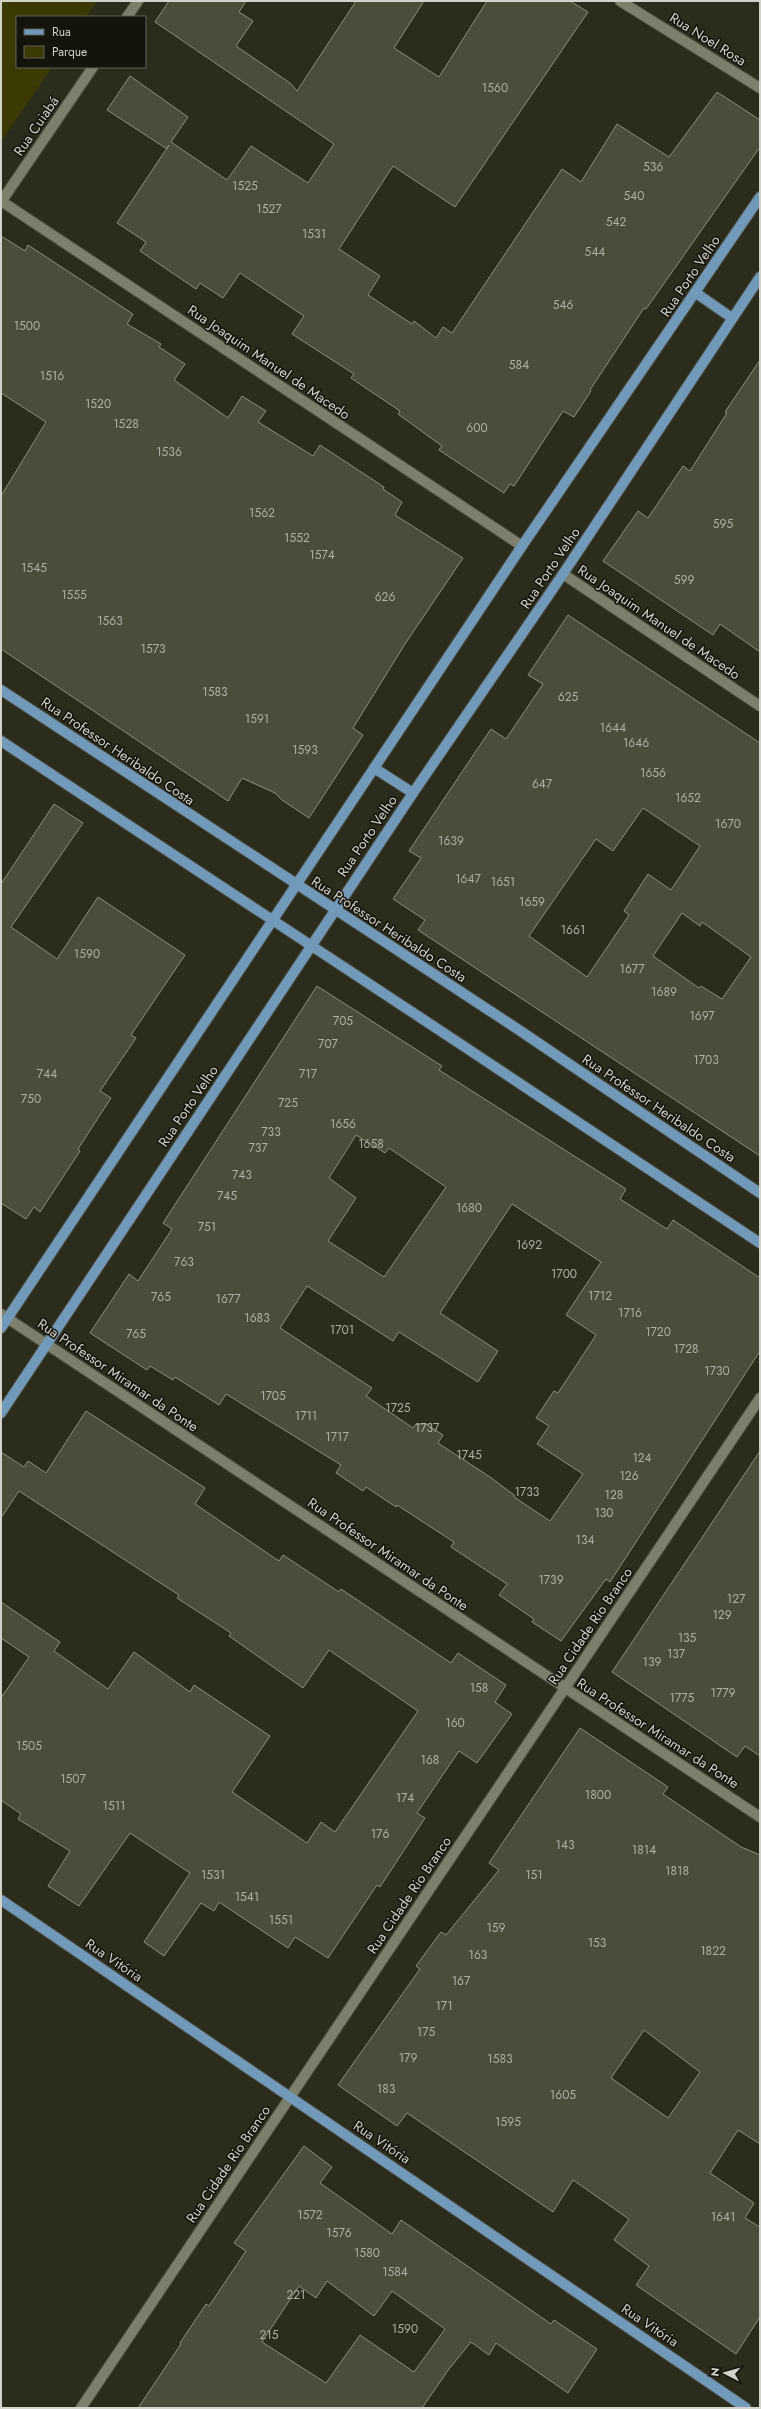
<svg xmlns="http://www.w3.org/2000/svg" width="761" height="2409" viewBox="0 0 761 2409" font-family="Jost,sans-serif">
<rect width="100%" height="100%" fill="#2c2c1d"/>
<polygon fill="#3b3a04" points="1,1 97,1 86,17 17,17 17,67 52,67 1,142"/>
<g fill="#4c4c3b" stroke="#8d8e7b" fill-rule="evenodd">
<polygon points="169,1 246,1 239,12 253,21 236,46 290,83 297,91 356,1 424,1 394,48 439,77 487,1 570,1 588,12 455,207 393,166 339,249 380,276 368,295 412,324 414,321 436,338 443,327 452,333 562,169 581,182 617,124 669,157 717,92 760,120 760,147 646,309 644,308 590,390 591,391 574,417 563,411 514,486 510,484 504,493 439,450 442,446 398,414 400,411 351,378 354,374 292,334 304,316 240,273 223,298 200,283 196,289 140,251 146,242 117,223 169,145 167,149 107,110 130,76 188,117 171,142 227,180 251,146 308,183 334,144 155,22"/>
<polygon points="1,236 25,251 28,245 133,314 127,324 161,344 159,347 185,364 174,380 228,418 242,396 266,411 258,422 313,456 320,445 384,487 383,489 402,502 395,515 463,558 405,644 353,728 363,735 309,818 282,800 275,793 242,778 228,801 1,649 1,496 46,422 1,393"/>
<polygon points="760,360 760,652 720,624 713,635 603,561 638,511 648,518 683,466 690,471 727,413 725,412"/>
<path d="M568,615l192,128v413l-342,-226 7,-10 -32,-21 28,-41 -12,-7 63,-94 19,-28 15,10 37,-55 -15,-9zM643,808l57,38 -29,44 -23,-16 -24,37 5,4 -42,62 -58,-41 67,-97 17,12zM682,913l18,13 2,-4 49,35 -29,42 -21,-13 -2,2 -46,-32z"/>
<polygon points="54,804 83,823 11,927 57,959 98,897 185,955 131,1035 136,1038 100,1091 111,1098 78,1149 80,1151 40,1212 34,1207 26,1219 1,1203 1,884"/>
<path d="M317,986l125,80 -3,4 187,119 -6,10 47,30 6,-9 87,58v73l-150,231 -4,-3 -45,62 -29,-19 2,-3 -35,-24 8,-11 -56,-37 3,-5 -57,-37 -1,2 -30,-20 -3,4 -27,-18 5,-8 -115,-71 -7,11 -44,-28 -2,3 -23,-14 -3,4 -57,-37 39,-59 9,7 34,-52 -9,-6zM356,1135l29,18 4,-5 57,39 -62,90 -56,-36 28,-43 -27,-20zM512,1204l89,58 -35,53 30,20 -38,58 -4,-2 -18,27 13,8 -12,18 46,30 -33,47 -36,-24v-2l-24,-18 -52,-34 5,-8 -17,-11h-10l-3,4 -47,-32 6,-8 -92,-60 27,-42 86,55 6,-9 79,50 20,-31 -58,-38z"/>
<polygon points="86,1411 205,1488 195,1504 279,1561 283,1555 339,1592 341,1589 451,1663 458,1653 506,1685 495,1702 512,1714 477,1763 459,1751 417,1813 425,1818 380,1887 377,1885 328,1958 295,1937 288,1948 219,1902 214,1911 201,1903 164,1956 144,1942 190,1873 130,1833 79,1906 48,1886 70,1851 18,1819 21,1814 1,1800 1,1698 29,1657 1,1638 1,1602 60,1642 54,1651 108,1689 134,1652 190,1692 194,1685 270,1736 232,1792 307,1843 321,1822 335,1832 418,1711 329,1650 303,1688 229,1636 231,1633 177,1598 179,1595 19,1491 1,1518 1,1452 24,1467 28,1461 46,1473"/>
<polygon points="760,1451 760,1756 745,1746 737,1757 612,1672"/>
<path d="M580,1728l88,59 -5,7 78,53 19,8v289l-22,-14 -28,43 44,30 -9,15 15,9v90l-24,37 -100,-69 13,-19 -35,-26 15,-21 -56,-39 -20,32 -146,-99 -10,13 -59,-41 82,-116 -4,-3 25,-34 5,3 53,-65 -10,-7zM644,2030l56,42 -32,46 -57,-40z"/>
<path d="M304,2146l28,21 -12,16 72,51 9,-14 150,104 3,-4 43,29 -29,44 -72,-50 -7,12 -18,-13 -22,27 -27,39h-284l43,-64 -1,-1 26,-39 3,2 37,-55 -12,-8zM327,2281l47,35 18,-25 53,38 -31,43 -54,-37 -34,48 -64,-41 37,-56 17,12z"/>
</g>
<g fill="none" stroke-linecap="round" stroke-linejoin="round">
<g stroke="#4a4a3c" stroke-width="12">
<g id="minor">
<polyline points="620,1 760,88"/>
<polyline points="127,17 138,1"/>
<polyline points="1,201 522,546"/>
<polyline points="1,202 93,67"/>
<polyline points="563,574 760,706"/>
<polyline points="1,1314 760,1817"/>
<polyline points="81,2408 760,1398"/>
</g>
</g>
<g stroke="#4a4a3c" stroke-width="12">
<g id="major">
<polyline points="696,293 732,318"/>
<polyline points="1,690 519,1030 760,1193"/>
<path d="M1,741c253,168 507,333 759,502"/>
<polyline points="374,768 413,793"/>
<polyline points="1,1328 522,546 760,197"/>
<polyline points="1,1413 413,793 563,574 760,277"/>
<polyline points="1,1900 746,2408"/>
</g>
</g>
<use href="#minor" stroke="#7d7e6b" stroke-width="10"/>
<use href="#major" stroke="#7199b9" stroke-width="10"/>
</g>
<g text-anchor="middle" stroke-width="3" stroke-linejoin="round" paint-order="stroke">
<g font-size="12" fill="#b0b0a5">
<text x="495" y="92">1560</text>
<text x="653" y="171">536</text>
<text x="245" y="190">1525</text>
<text x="634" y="200">540</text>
<text x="269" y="213">1527</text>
<text x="616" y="226">542</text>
<text x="314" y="238">1531</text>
<text x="595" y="256">544</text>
<text x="563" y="309">546</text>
<text x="27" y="330">1500</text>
<text x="519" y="369">584</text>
<text x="52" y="380">1516</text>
<text x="98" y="408">1520</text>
<text x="126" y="428">1528</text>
<text x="477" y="432">600</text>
<text x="169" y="456">1536</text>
<text x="262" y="517">1562</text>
<text x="723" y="528">595</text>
<text x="297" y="542">1552</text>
<text x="322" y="559">1574</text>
<text x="34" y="572">1545</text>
<text x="684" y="584">599</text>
<text x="74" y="599">1555</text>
<text x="385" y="601">626</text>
<text x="110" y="625">1563</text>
<text x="153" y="653">1573</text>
<text x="215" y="696">1583</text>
<text x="568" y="701">625</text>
<text x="257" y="723">1591</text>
<text x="613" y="732">1644</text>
<text x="636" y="747">1646</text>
<text x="305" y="754">1593</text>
<text x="653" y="777">1656</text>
<text x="542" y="788">647</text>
<text x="688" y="802">1652</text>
<text x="728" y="828">1670</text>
<text x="451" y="845">1639</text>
<text x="468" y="883">1647</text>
<text x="503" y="886">1651</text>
<text x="532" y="906">1659</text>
<text x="573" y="934">1661</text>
<text x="87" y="958">1590</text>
<text x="632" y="973">1677</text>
<text x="664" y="996">1689</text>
<text x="702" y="1020">1697</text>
<text x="343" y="1025">705</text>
<text x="328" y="1048">707</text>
<text x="706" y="1064">1703</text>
<text x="47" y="1078">744</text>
<text x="308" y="1078">717</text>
<text x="31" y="1103">750</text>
<text x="288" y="1107">725</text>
<text x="343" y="1128">1656</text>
<text x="271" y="1136">733</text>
<text x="371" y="1148">1658</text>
<text x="258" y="1152">737</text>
<text x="242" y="1179">743</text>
<text x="227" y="1200">745</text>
<text x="469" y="1212">1680</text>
<text x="207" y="1231">751</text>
<text x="529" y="1249">1692</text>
<text x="184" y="1266">763</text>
<text x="564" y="1278">1700</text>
<text x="600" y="1300">1712</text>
<text x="161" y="1301">765</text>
<text x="228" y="1303">1677</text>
<text x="630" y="1317">1716</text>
<text x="257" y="1322">1683</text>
<text x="342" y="1334">1701</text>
<text x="658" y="1336">1720</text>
<text x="136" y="1338">765</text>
<text x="686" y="1353">1728</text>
<text x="717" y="1375">1730</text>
<text x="273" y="1400">1705</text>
<text x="398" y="1412">1725</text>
<text x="306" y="1420">1711</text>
<text x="427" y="1432">1737</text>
<text x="337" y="1441">1717</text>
<text x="469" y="1459">1745</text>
<text x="642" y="1462">124</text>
<text x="629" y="1480">126</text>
<text x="527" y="1496">1733</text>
<text x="614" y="1499">128</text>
<text x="604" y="1517">130</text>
<text x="585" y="1544">134</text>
<text x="551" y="1584">1739</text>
<text x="736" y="1603">127</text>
<text x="722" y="1619">129</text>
<text x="687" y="1642">135</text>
<text x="676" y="1658">137</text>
<text x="652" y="1666">139</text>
<text x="479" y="1692">158</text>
<text x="723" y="1697">1779</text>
<text x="682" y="1702">1775</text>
<text x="455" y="1727">160</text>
<text x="29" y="1750">1505</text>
<text x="430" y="1764">168</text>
<text x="73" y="1783">1507</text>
<text x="598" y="1799">1800</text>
<text x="405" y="1802">174</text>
<text x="114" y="1810">1511</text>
<text x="380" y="1838">176</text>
<text x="565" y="1849">143</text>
<text x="644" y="1854">1814</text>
<text x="677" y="1875">1818</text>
<text x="213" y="1879">1531</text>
<text x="534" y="1879">151</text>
<text x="247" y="1901">1541</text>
<text x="281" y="1924">1551</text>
<text x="496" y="1932">159</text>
<text x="597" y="1947">153</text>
<text x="713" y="1955">1822</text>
<text x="478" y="1959">163</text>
<text x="461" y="1985">167</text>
<text x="444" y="2010">171</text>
<text x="426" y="2036">175</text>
<text x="408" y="2062">179</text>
<text x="500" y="2063">1583</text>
<text x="386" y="2093">183</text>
<text x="563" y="2099">1605</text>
<text x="508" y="2126">1595</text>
<text x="310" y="2219">1572</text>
<text x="723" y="2221">1641</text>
<text x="339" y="2237">1576</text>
<text x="367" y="2257">1580</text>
<text x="395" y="2276">1584</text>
<text x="296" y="2299">221</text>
<text x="405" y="2333">1590</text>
<text x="269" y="2339">215</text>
</g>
<g font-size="14" fill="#d2d2c8" stroke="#14140d">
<text transform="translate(708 39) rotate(32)" y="5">Rua Noel Rosa</text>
<text transform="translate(36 126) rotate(-56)" y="5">Rua Cuiabá</text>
<text transform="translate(690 276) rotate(-56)" y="5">Rua Porto Velho</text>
<text transform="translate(269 362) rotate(34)" y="5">Rua Joaquim Manuel de Macedo</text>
<text transform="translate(550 568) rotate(-56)" y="5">Rua Porto Velho</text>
<text transform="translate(659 622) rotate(34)" y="5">Rua Joaquim Manuel de Macedo</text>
<text transform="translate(118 751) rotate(34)" y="5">Rua Professor Heribaldo Costa</text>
<text transform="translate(367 836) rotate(-56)" y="5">Rua Porto Velho</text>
<text transform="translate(389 929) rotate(33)" y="5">Rua Professor Heribaldo Costa</text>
<text transform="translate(188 1106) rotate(-56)" y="5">Rua Porto Velho</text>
<text transform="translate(659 1108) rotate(34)" y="5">Rua Professor Heribaldo Costa</text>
<text transform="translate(118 1375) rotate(34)" y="5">Rua Professor Miramar da Ponte</text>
<text transform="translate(388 1554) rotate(34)" y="5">Rua Professor Miramar da Ponte</text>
<text transform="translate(590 1626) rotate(-56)" y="5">Rua Cidade Rio Branco</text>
<text transform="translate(658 1733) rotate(33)" y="5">Rua Professor Miramar da Ponte</text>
<text transform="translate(409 1895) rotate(-56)" y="5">Rua Cidade Rio Branco</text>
<text transform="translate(114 1960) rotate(34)" y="5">Rua Vitória</text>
<text transform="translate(382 2142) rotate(34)" y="5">Rua Vitória</text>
<text transform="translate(228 2164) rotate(-56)" y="5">Rua Cidade Rio Branco</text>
<text transform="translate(650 2325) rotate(34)" y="5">Rua Vitória</text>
</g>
</g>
<rect width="761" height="2409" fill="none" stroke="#d2d2c8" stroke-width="4"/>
<rect x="16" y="16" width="130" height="52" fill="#14140d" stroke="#606058"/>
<rect x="24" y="29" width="20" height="6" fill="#7199b9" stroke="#606058"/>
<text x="52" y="36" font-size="12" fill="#d2d2c8">Rua</text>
<rect x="24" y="46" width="20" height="12" fill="#3b3a04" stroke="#606058"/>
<text x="52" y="56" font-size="12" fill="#d2d2c8">Parque</text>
<g transform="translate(725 2373) rotate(276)" stroke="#14140d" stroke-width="3" paint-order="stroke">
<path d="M0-3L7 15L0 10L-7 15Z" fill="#d2d2c8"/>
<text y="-6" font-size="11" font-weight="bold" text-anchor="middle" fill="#d2d2c8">N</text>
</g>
</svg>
